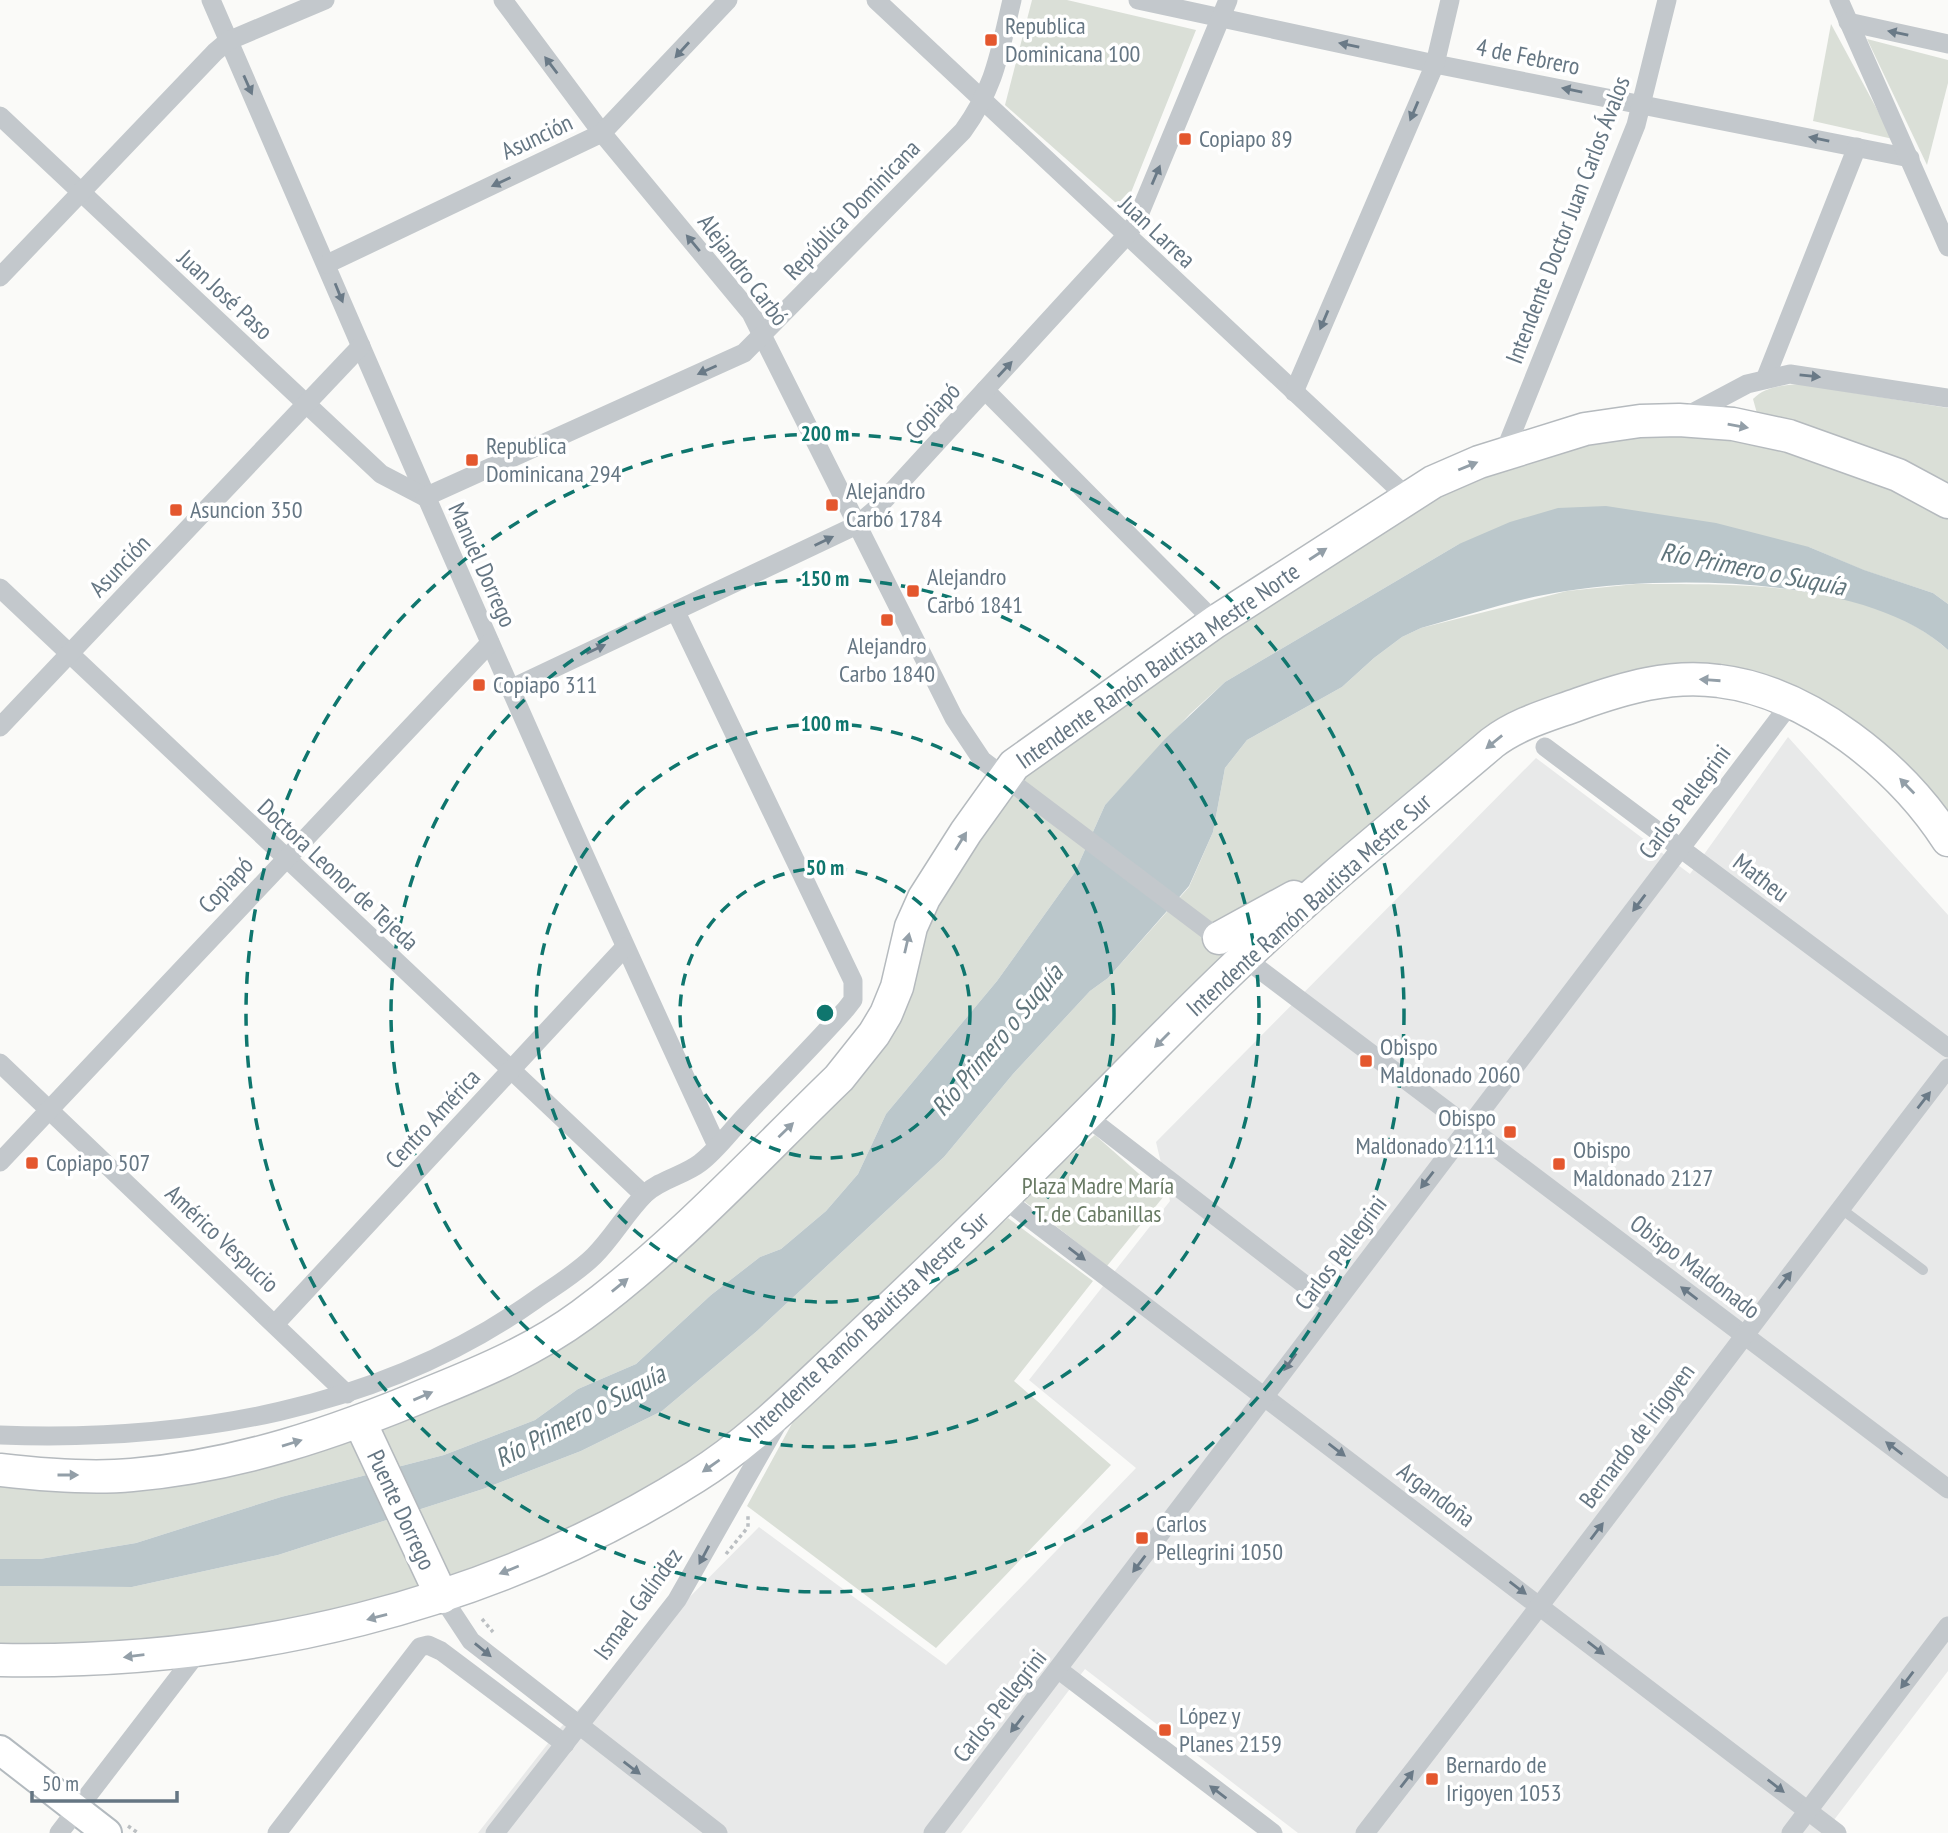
<svg xmlns="http://www.w3.org/2000/svg" width="1948" height="1833" viewBox="0 0 1948 1833" font-family="'PT Sans Narrow',sans-serif">
<rect width="100%" height="100%" fill="#fafaf8"/>
<polygon fill="#e8e9e9" points="1788,737 1948,915 1948,1671 1824,1833 1298,1833 1085,1669 961,1833 478,1833 560,1728 759,1527 946,1665 1136,1468 1029,1380 1170,1201 1156,1142 1536,758 1690,874"/>
<g fill="#dadfd7">
<polygon points="1032,0 1067,0 1196,30 1124,210 1005,105"/>
<polygon points="1831,24 1893,139 1813,121"/>
<polygon points="1867,39 1948,60 1948,83 1927,165"/>
<path d="M1799,384l149,24v86l-190,-77 -5,-18c13,-13 28,-13 46,-15z"/>
<polygon points="1733,424 1948,502 1948,604 1933,593 1863,570 1809,547 1459,544 1225,682 1190,714 1105,805 1075,872 997,981 886,1114 858,1174 826,1211 781,1249 760,1257 711,1295 636,1364 578,1389 535,1420 444,1455 281,1497 136,1543 40,1559 0,1559 0,1470 192,1468 521,1353 839,1078 911,927 1003,778 1504,453"/>
<path d="M1636,584c96,0 237,-4 312,66v190l-52,-66 -178,-94 -202,47 -788,728 -342,160 -386,45v-74l132,1 146,-32 205,-66 98,-38 81,-40 95,-80 187,-174 69,-83 77,-83 18,-13 81,-91 24,-55 12,-64 22,-28 95,-53 32,-29 28,-21 19,-9 146,-37z"/>
<polygon points="1095,1135 1164,1196 1107,1266 1020,1198"/>
<polygon points="1008,1218 1093,1281 1014,1381 1111,1465 936,1648 747,1506 807,1396"/>
</g>
<path fill="#bbc7cb" d="M1606,506l110,17 93,24 55,23 69,23 15,11v46c-80,-75 -278,-75 -382,-59 -48,7 -97,24 -145,37l-19,9 -28,21 -32,29 -95,53 -22,28 -12,64 -24,54 -81,92 -18,13 -77,83 -69,83 -187,174 -95,80 -81,40 -98,38 -205,66 -146,32 -132,-1v-27h40l96,-16 145,-46 163,-42 91,-35 43,-31 58,-25 75,-69 49,-38 21,-8 45,-38 32,-37 28,-60 111,-133 78,-109 30,-67 60,-66 60,-57 234,-138 51,-22 48,-14z"/>
<g fill="none" stroke-linecap="round" stroke-linejoin="round">
<g stroke="#b3babf" stroke-width="32">
<polyline id="secondary" points="0,1750 107,1833"/>
</g>
<g stroke="#b5babe" stroke-width="35">
<g id="primary">
<polyline points="1219,938 1294,897"/>
<polyline points="360,1422 442,1597"/>
<path d="M0,1470c43,5 89,9 132,5 105,-9 203,-42 300,-83 52,-21 104,-43 150,-77 94,-69 173,-156 257,-237l35,-44 12,-20 11,-27 14,-60 13,-29 42,-66 48,-67 201,-143 218,-140 46,-20 106,-33 55,-8 39,-1 54,4 56,12 109,39 50,27"/>
<path d="M0,1660c243,4 488,-52 695,-183 54,-34 100,-80 146,-123 69,-65 137,-130 203,-197 67,-66 132,-135 200,-199 79,-76 165,-144 248,-215 26,-20 57,-28 87,-39 45,-16 92,-30 140,-23 90,11 181,85 229,159"/>
</g>
</g>
<g stroke="#bbbfc2" stroke-width="3.5" stroke-dasharray="3.5 3.5" stroke-linecap="butt">
<polyline points="726,1554 748,1527 748,1514"/>
<polyline points="482,1619 493,1632"/>
<polyline points="128,1826 138,1833"/>
</g>
<polyline stroke="#c3c8cc" stroke-width="10" points="1840,1208 1923,1270"/>
<g stroke="#c3c8cc" stroke-width="19">
<path d="M211,0c166,383 330,767 506,1146"/>
<polyline points="503,0 602,133 751,313 954,718 982,760 1948,1489"/>
<polyline points="876,0 1407,497"/>
<polyline points="1138,0 1435,64 1910,158"/>
<polyline points="1839,0 1948,247"/>
<polyline points="1848,22 1948,44"/>
<polyline points="0,116 381,474 425,497"/>
<polyline points="327,264 602,133 728,0"/>
<polyline points="0,277 215,52 228,41 325,0"/>
<polyline points="1766,377 1857,147"/>
<polyline points="985,390 1215,622"/>
<polyline points="1294,392 1435,64 1450,0"/>
<polyline points="1683,418 1747,384 1790,374 1948,398"/>
<polyline points="1504,453 1636,125 1667,0"/>
<path d="M425,497l319,-144 219,-222c33,-46 36,-77 49,-131"/>
<polyline points="0,588 644,1195"/>
<polyline points="512,688 857,525 877,508 1126,236 1136,222 1228,0"/>
<polyline points="0,727 361,346"/>
<polyline points="1545,747 1948,1048"/>
<polyline points="0,1063 347,1394"/>
<polyline points="1086,1116 1331,1305"/>
<polyline points="0,1162 490,643"/>
<polyline points="1003,1198 1837,1833"/>
<polyline points="276,1323 625,947"/>
<path d="M0,1435c187,7 380,-25 535,-135 20,-14 42,-27 59,-44 19,-19 32,-43 51,-62 16,-15 38,-18 55,-31 16,-12 30,-31 44,-46 34,-36 69,-71 102,-108l7,-9v-19l-177,-369"/>
<polyline points="442,1597 471,1641 718,1833"/>
<polyline points="1059,1670 1273,1833"/>
<polyline points="59,1833 201,1648"/>
<polyline points="277,1833 420,1647 428,1645 441,1651 565,1744"/>
<polyline points="495,1833 677,1600 776,1426"/>
<polyline points="933,1833 1790,704"/>
<path d="M1365,1833c197,-253 388,-511 583,-765"/>
<polyline points="1791,1833 1948,1626"/>
</g>
<use href="#secondary" stroke="#fff" stroke-width="28"/>
<use href="#primary" stroke="#fff" stroke-width="32"/>
</g>
<defs><path id="oneway-solid" d="M-6-.8H1V-3.2L6.5 0L1 3.2V.8H-6Z" transform="scale(1.75)"/></defs>
<g fill="#6a7a87">
<use href="#oneway-solid" transform="translate(1898 33) rotate(-168)"/>
<use href="#oneway-solid" transform="translate(1349 45) rotate(-168)"/>
<use href="#oneway-solid" transform="translate(682 50) rotate(132)"/>
<use href="#oneway-solid" transform="translate(551 65) rotate(-127)"/>
<use href="#oneway-solid" transform="translate(248 85) rotate(66)"/>
<use href="#oneway-solid" transform="translate(1572 90) rotate(-169)"/>
<use href="#oneway-solid" transform="translate(1414 111) rotate(113)"/>
<use href="#oneway-solid" transform="translate(1819 139) rotate(-168)"/>
<use href="#oneway-solid" transform="translate(1156 175) rotate(-67)"/>
<use href="#oneway-solid" transform="translate(501 182) rotate(155)"/>
<use href="#oneway-solid" transform="translate(693 243) rotate(-130)"/>
<use href="#oneway-solid" transform="translate(339 293) rotate(68)"/>
<use href="#oneway-solid" transform="translate(1324 320) rotate(113)"/>
<use href="#oneway-solid" transform="translate(1005 369) rotate(-47)"/>
<use href="#oneway-solid" transform="translate(707 370) rotate(156)"/>
<use href="#oneway-solid" transform="translate(1810 376) rotate(6)"/>
<use href="#oneway-solid" transform="translate(824 541) rotate(-26)"/>
<use href="#oneway-solid" transform="translate(596 649) rotate(-25)"/>
<use href="#oneway-solid" transform="translate(1639 903) rotate(127)"/>
<use href="#oneway-solid" transform="translate(1924 1100) rotate(-52)"/>
<use href="#oneway-solid" transform="translate(1427 1180) rotate(128)"/>
<use href="#oneway-solid" transform="translate(1077 1254) rotate(37)"/>
<use href="#oneway-solid" transform="translate(1785 1280) rotate(-52)"/>
<use href="#oneway-solid" transform="translate(1689 1293) rotate(-143)"/>
<use href="#oneway-solid" transform="translate(1290 1362) rotate(126)"/>
<use href="#oneway-solid" transform="translate(1894 1448) rotate(-143)"/>
<use href="#oneway-solid" transform="translate(1337 1450) rotate(37)"/>
<use href="#oneway-solid" transform="translate(1597 1531) rotate(-53)"/>
<use href="#oneway-solid" transform="translate(704 1555) rotate(118)"/>
<use href="#oneway-solid" transform="translate(1139 1564) rotate(127)"/>
<use href="#oneway-solid" transform="translate(1518 1588) rotate(37)"/>
<use href="#oneway-solid" transform="translate(1596 1648) rotate(38)"/>
<use href="#oneway-solid" transform="translate(483 1650) rotate(39)"/>
<use href="#oneway-solid" transform="translate(1907 1680) rotate(127)"/>
<use href="#oneway-solid" transform="translate(1017 1724) rotate(128)"/>
<use href="#oneway-solid" transform="translate(632 1768) rotate(37)"/>
<use href="#oneway-solid" transform="translate(1407 1779) rotate(-52)"/>
<use href="#oneway-solid" transform="translate(1776 1786) rotate(38)"/>
<use href="#oneway-solid" transform="translate(1218 1792) rotate(-143)"/>
</g>
<g fill="#939fa8">
<use href="#oneway-solid" transform="translate(1738 426) rotate(10)"/>
<use href="#oneway-solid" transform="translate(1468 466) rotate(-22)"/>
<use href="#oneway-solid" transform="translate(1318 554) rotate(-33)"/>
<use href="#oneway-solid" transform="translate(1710 680) rotate(-176)"/>
<use href="#oneway-solid" transform="translate(1494 742) rotate(141)"/>
<use href="#oneway-solid" transform="translate(1907 786) rotate(-134)"/>
<use href="#oneway-solid" transform="translate(961 841) rotate(-58)"/>
<use href="#oneway-solid" transform="translate(907 943) rotate(-77)"/>
<use href="#oneway-solid" transform="translate(1162 1040) rotate(135)"/>
<use href="#oneway-solid" transform="translate(786 1130) rotate(-44)"/>
<use href="#oneway-solid" transform="translate(620 1285) rotate(-39)"/>
<use href="#oneway-solid" transform="translate(423 1396) rotate(-23)"/>
<use href="#oneway-solid" transform="translate(292 1443) rotate(-17)"/>
<use href="#oneway-solid" transform="translate(711 1466) rotate(145)"/>
<use href="#oneway-solid" transform="translate(68 1475)"/>
<use href="#oneway-solid" transform="translate(509 1570) rotate(158)"/>
<use href="#oneway-solid" transform="translate(377 1617) rotate(165)"/>
<use href="#oneway-solid" transform="translate(134 1656) rotate(173)"/>
</g>
<g fill="none" stroke="#0f766e" stroke-width="3.5" stroke-dasharray="12 9">
<circle cx="825" cy="1013" r="145"/>
<circle cx="825" cy="1013" r="289"/>
<circle cx="825" cy="1013" r="434"/>
<circle cx="825" cy="1013" r="579"/>
</g>
<g fill="#e4572e" stroke="#fff" stroke-width="2.5">
<rect x="984" y="33" width="14" height="14" rx="3.5"/>
<rect x="1178" y="132" width="14" height="14" rx="3.5"/>
<rect x="465" y="453" width="14" height="14" rx="3.5"/>
<rect x="825" y="498" width="14" height="14" rx="3.5"/>
<rect x="169" y="503" width="14" height="14" rx="3.5"/>
<rect x="906" y="584" width="14" height="14" rx="3.5"/>
<rect x="880" y="613" width="14" height="14" rx="3.5"/>
<rect x="472" y="678" width="14" height="14" rx="3.5"/>
<rect x="1359" y="1054" width="14" height="14" rx="3.5"/>
<rect x="1503" y="1125" width="14" height="14" rx="3.5"/>
<rect x="25" y="1156" width="14" height="14" rx="3.5"/>
<rect x="1552" y="1157" width="14" height="14" rx="3.5"/>
<rect x="1135" y="1531" width="14" height="14" rx="3.5"/>
<rect x="1158" y="1723" width="14" height="14" rx="3.5"/>
<rect x="1425" y="1772" width="14" height="14" rx="3.5"/>
</g>
<g text-anchor="middle" stroke-width="7" stroke-linejoin="round" paint-order="stroke">
<g font-size="24" fill="#657683" stroke="#fff" text-anchor="start">
<text x="1005" y="34">Republica<tspan x="1005" dy="28">Dominicana 100</tspan></text>
<text x="1199" y="147">Copiapo 89</text>
<text x="486" y="454">Republica<tspan x="486" dy="28">Dominicana 294</tspan></text>
<text x="846" y="499">Alejandro<tspan x="846" dy="28">Carbó 1784</tspan></text>
<text x="190" y="518">Asuncion 350</text>
<text x="927" y="585">Alejandro<tspan x="927" dy="28">Carbó 1841</tspan></text>
<text x="887" y="654" text-anchor="middle">Alejandro<tspan x="887" dy="28">Carbo 1840</tspan></text>
<text x="493" y="693">Copiapo 311</text>
<text x="1380" y="1055">Obispo<tspan x="1380" dy="28">Maldonado 2060</tspan></text>
<text x="1496" y="1126" text-anchor="end">Obispo<tspan x="1496" dy="28">Maldonado 2111</tspan></text>
<text x="1573" y="1158">Obispo<tspan x="1573" dy="28">Maldonado 2127</tspan></text>
<text x="46" y="1171">Copiapo 507</text>
<text x="1156" y="1532">Carlos<tspan x="1156" dy="28">Pellegrini 1050</tspan></text>
<text x="1179" y="1724">López y<tspan x="1179" dy="28">Planes 2159</tspan></text>
<text x="1446" y="1773">Bernardo de<tspan x="1446" dy="28">Irigoyen 1053</tspan></text>
</g>
<g font-size="24" fill="#657683" stroke="#fff">
<text transform="translate(1528 57) rotate(11)" y="8">4 de Febrero</text>
<text transform="translate(537 137) rotate(-25)" y="8">Asunción</text>
<text transform="translate(852 210) rotate(-46)" y="8">República Dominicana</text>
<text transform="translate(1568 220) rotate(-69)" y="8">Intendente Doctor Juan Carlos Ávalos</text>
<text transform="translate(1157 232) rotate(43)" y="8">Juan Larrea</text>
<text transform="translate(743 270) rotate(53)" y="8">Alejandro Carbó</text>
<text transform="translate(225 295) rotate(43)" y="8">Juan José Paso</text>
<text transform="translate(933 411) rotate(-47)" y="8">Copiapó</text>
<text transform="translate(482 565) rotate(66)" y="8">Manuel Dorrego</text>
<text transform="translate(120 566) rotate(-46)" y="8">Asunción</text>
<text transform="translate(1158 666) rotate(-35)" y="8">Intendente Ramón Bautista Mestre Norte</text>
<text transform="translate(1685 802) rotate(-53)" y="8">Carlos Pellegrini</text>
<text transform="translate(338 875) rotate(43)" y="8">Doctora Leonor de Tejeda</text>
<text transform="translate(1761 878) rotate(37)" y="8">Matheu</text>
<text transform="translate(226 885) rotate(-47)" y="8">Copiapó</text>
<text transform="translate(1309 905) rotate(-42)" y="8">Intendente Ramón Bautista Mestre Sur</text>
<text transform="translate(433 1119) rotate(-47)" y="8">Centro América</text>
<text transform="translate(222 1239) rotate(43)" y="8">Américo Vespucio</text>
<text transform="translate(1341 1253) rotate(-53)" y="8">Carlos Pellegrini</text>
<text transform="translate(1695 1267) rotate(37)" y="8">Obispo Maldonado</text>
<text transform="translate(868 1325) rotate(-43)" y="8">Intendente Ramón Bautista Mestre Sur</text>
<text transform="translate(1637 1436) rotate(-53)" y="8">Bernardo de Irigoyen</text>
<text transform="translate(1436 1495) rotate(37)" y="8">Argandoña</text>
<text transform="translate(401 1510) rotate(65)" y="8">Puente Dorrego</text>
<text transform="translate(638 1604) rotate(-54)" y="8">Ismael Galíndez</text>
<text transform="translate(1000 1706) rotate(-52)" y="8">Carlos Pellegrini</text>
</g>
<g font-size="24" fill="#687a64" stroke="#fff">
<text x="1098" y="1194">Plaza Madre María<tspan x="1098" dy="28">T. de Cabanillas</tspan></text>
</g>
<g font-size="26" font-style="italic" fill="#60757c" stroke="#fff">
<text transform="translate(1753 569) rotate(11)" y="9">Río Primero o Suquía</text>
<text transform="translate(997 1040) rotate(-50)" y="9">Río Primero o Suquía</text>
<text transform="translate(580 1416) rotate(-28)" y="9">Río Primero o Suquía</text>
</g>
</g>
<circle cx="825" cy="1013" r="10" fill="#0f766e" stroke="#fff" stroke-width="3.5"/>
<g font-size="21" text-anchor="middle" font-weight="bold" fill="#0f766e" stroke="#fff" stroke-width="7" stroke-linejoin="round" paint-order="stroke">
<text x="825" y="441">200 m</text>
<text x="825" y="586">150 m</text>
<text x="825" y="731">100 m</text>
<text x="825" y="875">50 m</text>
</g>
<path d="M32 1791v10h145v-10" fill="none" stroke="#657683" stroke-width="3.5"/>
<text x="42" y="1791" font-size="21" fill="#657683" stroke="#ffffff" stroke-width="5" paint-order="stroke">50 m</text>
</svg>
